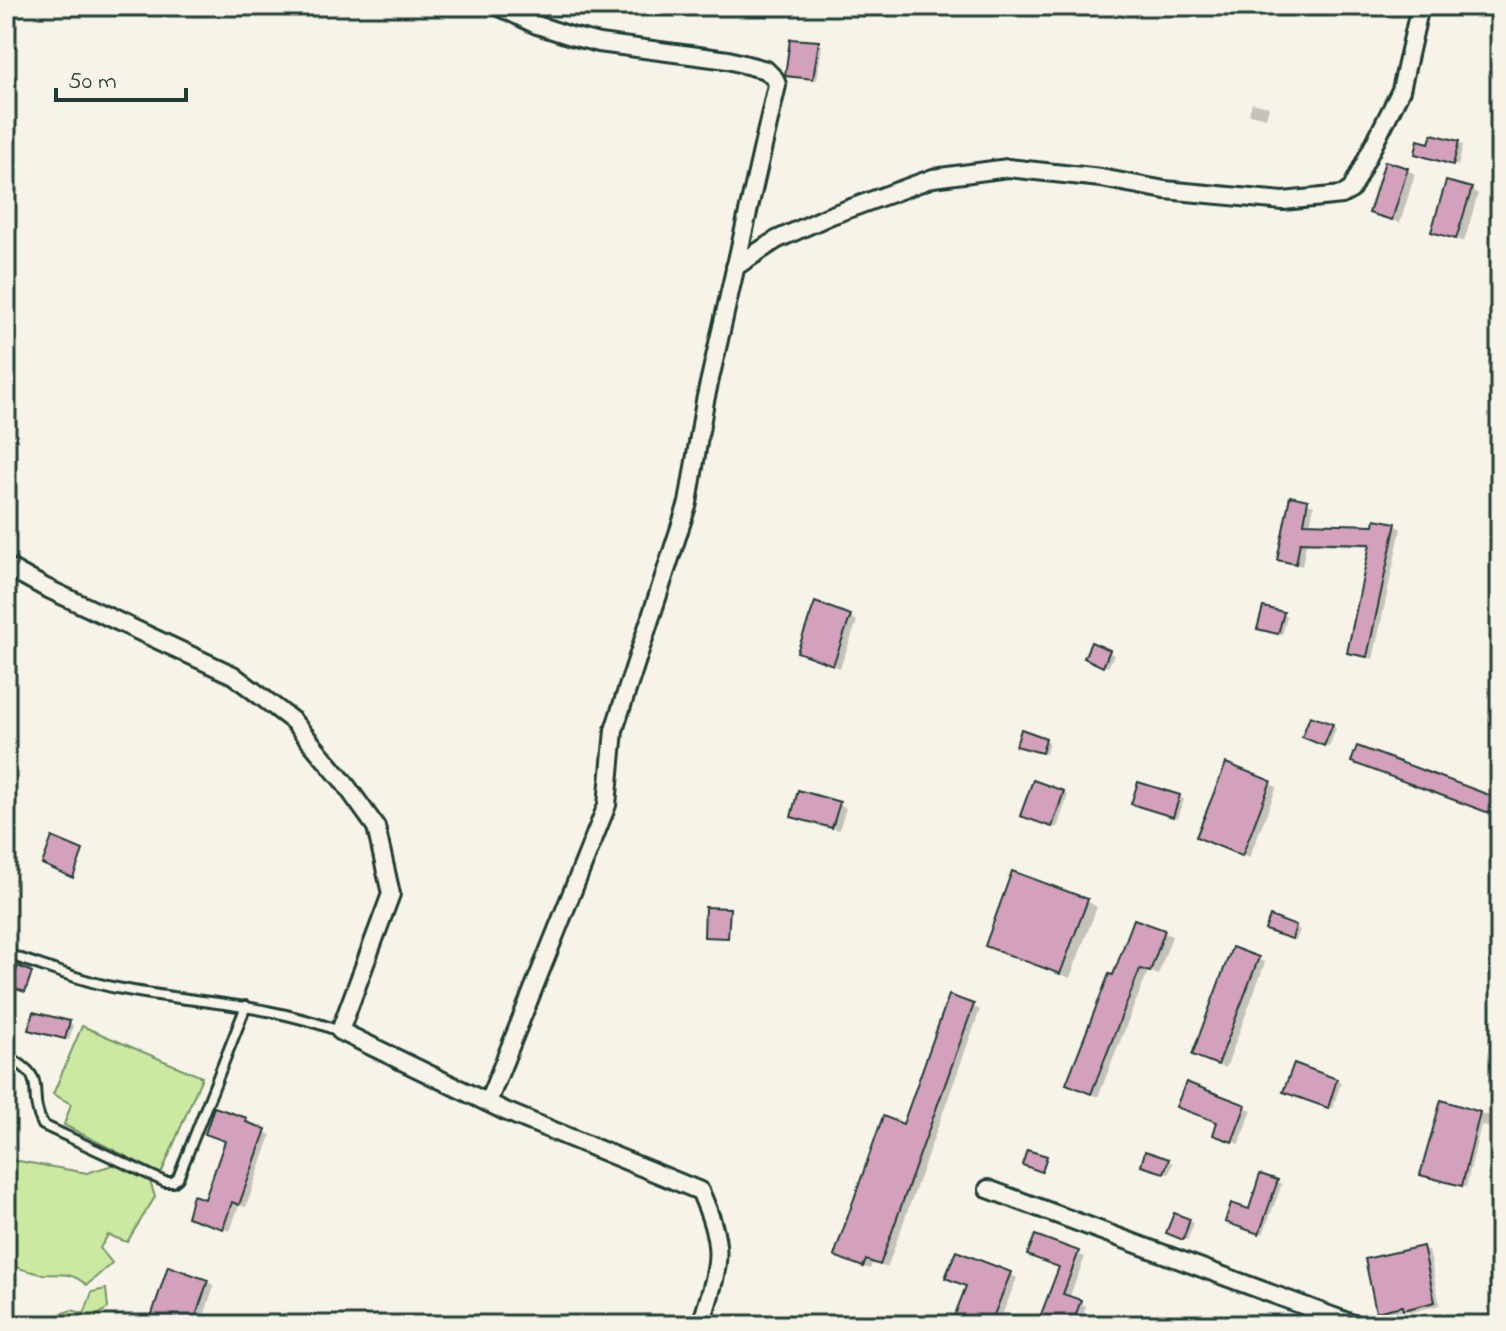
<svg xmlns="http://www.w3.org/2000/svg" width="1506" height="1331" viewBox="0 0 1506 1331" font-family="'Indie Flower',sans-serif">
<rect width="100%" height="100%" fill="#f7f3e8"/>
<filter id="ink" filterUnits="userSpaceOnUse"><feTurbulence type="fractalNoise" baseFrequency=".0125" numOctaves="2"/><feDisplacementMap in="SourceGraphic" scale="16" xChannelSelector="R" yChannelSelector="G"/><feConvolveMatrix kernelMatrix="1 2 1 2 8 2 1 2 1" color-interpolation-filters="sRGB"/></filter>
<g filter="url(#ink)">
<g fill="#cbe9a0" stroke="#75936a" stroke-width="2">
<polygon points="82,1026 202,1077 161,1174 64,1125 71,1104 53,1094"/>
<path d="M7,1159l80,14 32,-10 30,15 6,19 -28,45 -19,-7 -8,13 12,15 -25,22c-18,-14 -23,-10 -44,-11 -11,-1 -24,-6 -34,-9l-3,-14z"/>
<polygon points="106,1289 108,1308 95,1317 95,1325 41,1325 38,1321 72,1310 84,1314 92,1292"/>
</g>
<g fill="#0003">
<polygon points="700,6 726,6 725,11"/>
<polygon points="818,43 822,45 817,80 788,75"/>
<polygon points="1252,103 1269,107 1266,118 1249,114"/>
<polygon points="1433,136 1463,145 1458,166 1417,153 1431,146"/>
<polygon points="1407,170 1415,174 1400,223 1371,212"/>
<polygon points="1471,190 1478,194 1464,242 1433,231"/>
<polygon points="1291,499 1314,505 1310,525 1395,525 1401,529 1373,659 1349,652 1372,546 1306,544 1302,566 1279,559"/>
<polygon points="1283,614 1287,616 1282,635 1264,630"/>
<polygon points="850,617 857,621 840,668 806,655"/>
<polygon points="1092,645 1114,655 1108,667 1091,660"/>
<polygon points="1332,726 1336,728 1329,747 1308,739"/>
<polygon points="1045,740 1049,742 1046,754 1023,748"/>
<polygon points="1227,765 1277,787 1249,858 1205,841"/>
<polygon points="1063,793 1068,795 1057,828 1027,818"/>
<polygon points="1179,797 1184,799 1178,818 1138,805"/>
<polygon points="839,804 846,808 839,830 793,816"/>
<polygon points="1087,901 1097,907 1070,978 987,945"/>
<polygon points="1135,921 1172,936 1158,975 1148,971 1098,1097 1075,1088"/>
<polygon points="1295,927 1300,930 1296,940 1272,932"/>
<polygon points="1258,959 1265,963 1226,1068 1201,1059"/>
<polygon points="973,1006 980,1010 887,1268 873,1262 870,1269 843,1260 836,1255 904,1126"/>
<polygon points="69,1023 73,1025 69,1040 35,1032"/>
<polygon points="1295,1065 1341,1083 1332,1109 1290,1094"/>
<polygon points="1187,1085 1252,1110 1239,1144 1222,1138 1219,1123"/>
<polygon points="1443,1103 1498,1118 1500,1113 1500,1132 1481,1125 1466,1187 1427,1177"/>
<polygon points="215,1109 247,1120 253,1124 252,1127 271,1135 246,1207 239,1205 230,1231 196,1219 206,1202 227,1141"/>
<polygon points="1168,1161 1173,1163 1169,1174 1147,1167"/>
<polygon points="1261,1177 1282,1184 1263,1234 1231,1224 1250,1212"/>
<polygon points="1189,1221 1194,1223 1187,1240 1173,1235"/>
<polygon points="1036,1237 1085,1257 1069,1298 1086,1306 1079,1325 1039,1325 1061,1267"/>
<polygon points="1423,1248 1429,1251 1440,1305 1411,1312 1406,1310 1384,1314 1378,1311"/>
<polygon points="1010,1274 1017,1278 998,1325 953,1325"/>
<polygon points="207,1281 214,1286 201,1325 160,1323"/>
</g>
<g fill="#d4a1bc" stroke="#1f3d34" stroke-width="2">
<polygon points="790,39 819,41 813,79 785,76"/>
<polygon points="1432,134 1459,141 1453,165 1415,154 1418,140 1429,143"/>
<polygon points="1385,161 1408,168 1392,220 1369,213"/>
<polygon points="1446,181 1472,188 1456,239 1431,232"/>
<polygon points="1290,496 1308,500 1304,523 1374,525 1375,519 1396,523 1367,657 1347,653 1370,544 1300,542 1296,564 1277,560"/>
<polygon points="815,602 851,615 833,665 797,652"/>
<polygon points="1263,607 1284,612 1278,634 1257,629"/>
<polygon points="1091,642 1110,650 1103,667 1084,658"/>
<polygon points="1310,716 1333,724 1324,746 1302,737"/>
<polygon points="1021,729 1046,738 1042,753 1016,746"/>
<polygon points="1357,746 1500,799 1500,817 1351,762"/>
<polygon points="1226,763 1271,781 1242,856 1196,837"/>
<polygon points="1033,780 1064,791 1052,827 1020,816"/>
<polygon points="1138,782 1180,795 1173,817 1131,804"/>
<polygon points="798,790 840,802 832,828 791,817"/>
<polygon points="52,837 83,850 73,878 42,864"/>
<polygon points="1012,871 1088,899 1060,974 985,946"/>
<polygon points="705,907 730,908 728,938 704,937"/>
<polygon points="1270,916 1296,926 1292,939 1265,930"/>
<polygon points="1134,919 1165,930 1150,972 1140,969 1091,1094 1066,1084 1109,974 1113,975"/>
<polygon points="1232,947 1259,957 1218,1065 1192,1055"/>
<polygon points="18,966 32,972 25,992 10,987"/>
<polygon points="949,995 974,1004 880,1265 866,1260 863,1267 834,1256 883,1116 903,1124"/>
<polygon points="33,1012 70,1021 65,1039 28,1030"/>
<polygon points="1294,1063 1337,1079 1328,1108 1283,1092"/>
<polygon points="1186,1082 1246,1105 1232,1142 1213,1135 1217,1122 1176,1107"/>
<polygon points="1441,1100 1480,1112 1462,1186 1420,1175"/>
<polygon points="214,1107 247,1118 246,1122 266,1129 239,1205 232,1202 223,1229 187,1217 193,1195 205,1199 225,1141 205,1134"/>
<polygon points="1027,1150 1047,1156 1042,1172 1022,1165"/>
<polygon points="1145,1151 1169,1159 1164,1173 1141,1166"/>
<polygon points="1260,1174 1278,1180 1259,1234 1225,1222 1231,1203 1249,1209"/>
<polygon points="1174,1213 1190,1219 1183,1240 1166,1233"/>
<polygon points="1035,1235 1079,1251 1063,1294 1081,1300 1072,1325 1037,1325 1059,1267 1027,1255"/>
<polygon points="1423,1246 1435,1302 1403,1310 1402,1306 1376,1312 1365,1259"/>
<polygon points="956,1251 1011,1272 990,1325 951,1325 966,1286 945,1278"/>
<polygon points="168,1266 208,1280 193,1325 167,1325 150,1320"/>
</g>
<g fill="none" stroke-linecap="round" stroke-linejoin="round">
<g stroke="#1f3d34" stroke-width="14">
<g id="service">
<path d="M6,954c36,11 74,27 111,34 74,15 151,15 222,43"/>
<path d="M6,1056c46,23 19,34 37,69l122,57h8l5,-4 68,-172"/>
</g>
</g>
<g stroke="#1f3d34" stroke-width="22">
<g id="minor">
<polyline points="735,267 776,240 829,216 933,178 1008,168 1101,178 1165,190 1283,201 1342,195 1351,190 1401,90 1420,6"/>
<path d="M6,566l38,21 189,88 60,46 50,60 33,46 15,67 -51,137 165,80 195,80c27,60 19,73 1,134"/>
<polyline points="488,1102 607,805 614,730 688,503 705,401 777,85 775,79 766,70 728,60 599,43 571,36 537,25 498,6"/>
<polyline points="988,1189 1356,1325"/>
</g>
</g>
<use href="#service" stroke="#f7f3e8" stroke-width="8"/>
<use href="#minor" stroke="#f7f3e8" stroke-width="16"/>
</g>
</g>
<rect width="1506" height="1331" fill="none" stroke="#f7f3e8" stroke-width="32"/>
<rect x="16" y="16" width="1474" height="1299" fill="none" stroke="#1f3d34" stroke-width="3" filter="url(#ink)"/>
<path d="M56 88v12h130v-12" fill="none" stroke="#1f3d34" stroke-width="4"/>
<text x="68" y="88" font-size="24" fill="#1f3d34" stroke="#f7f3e8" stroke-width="6" paint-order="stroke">50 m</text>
</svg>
